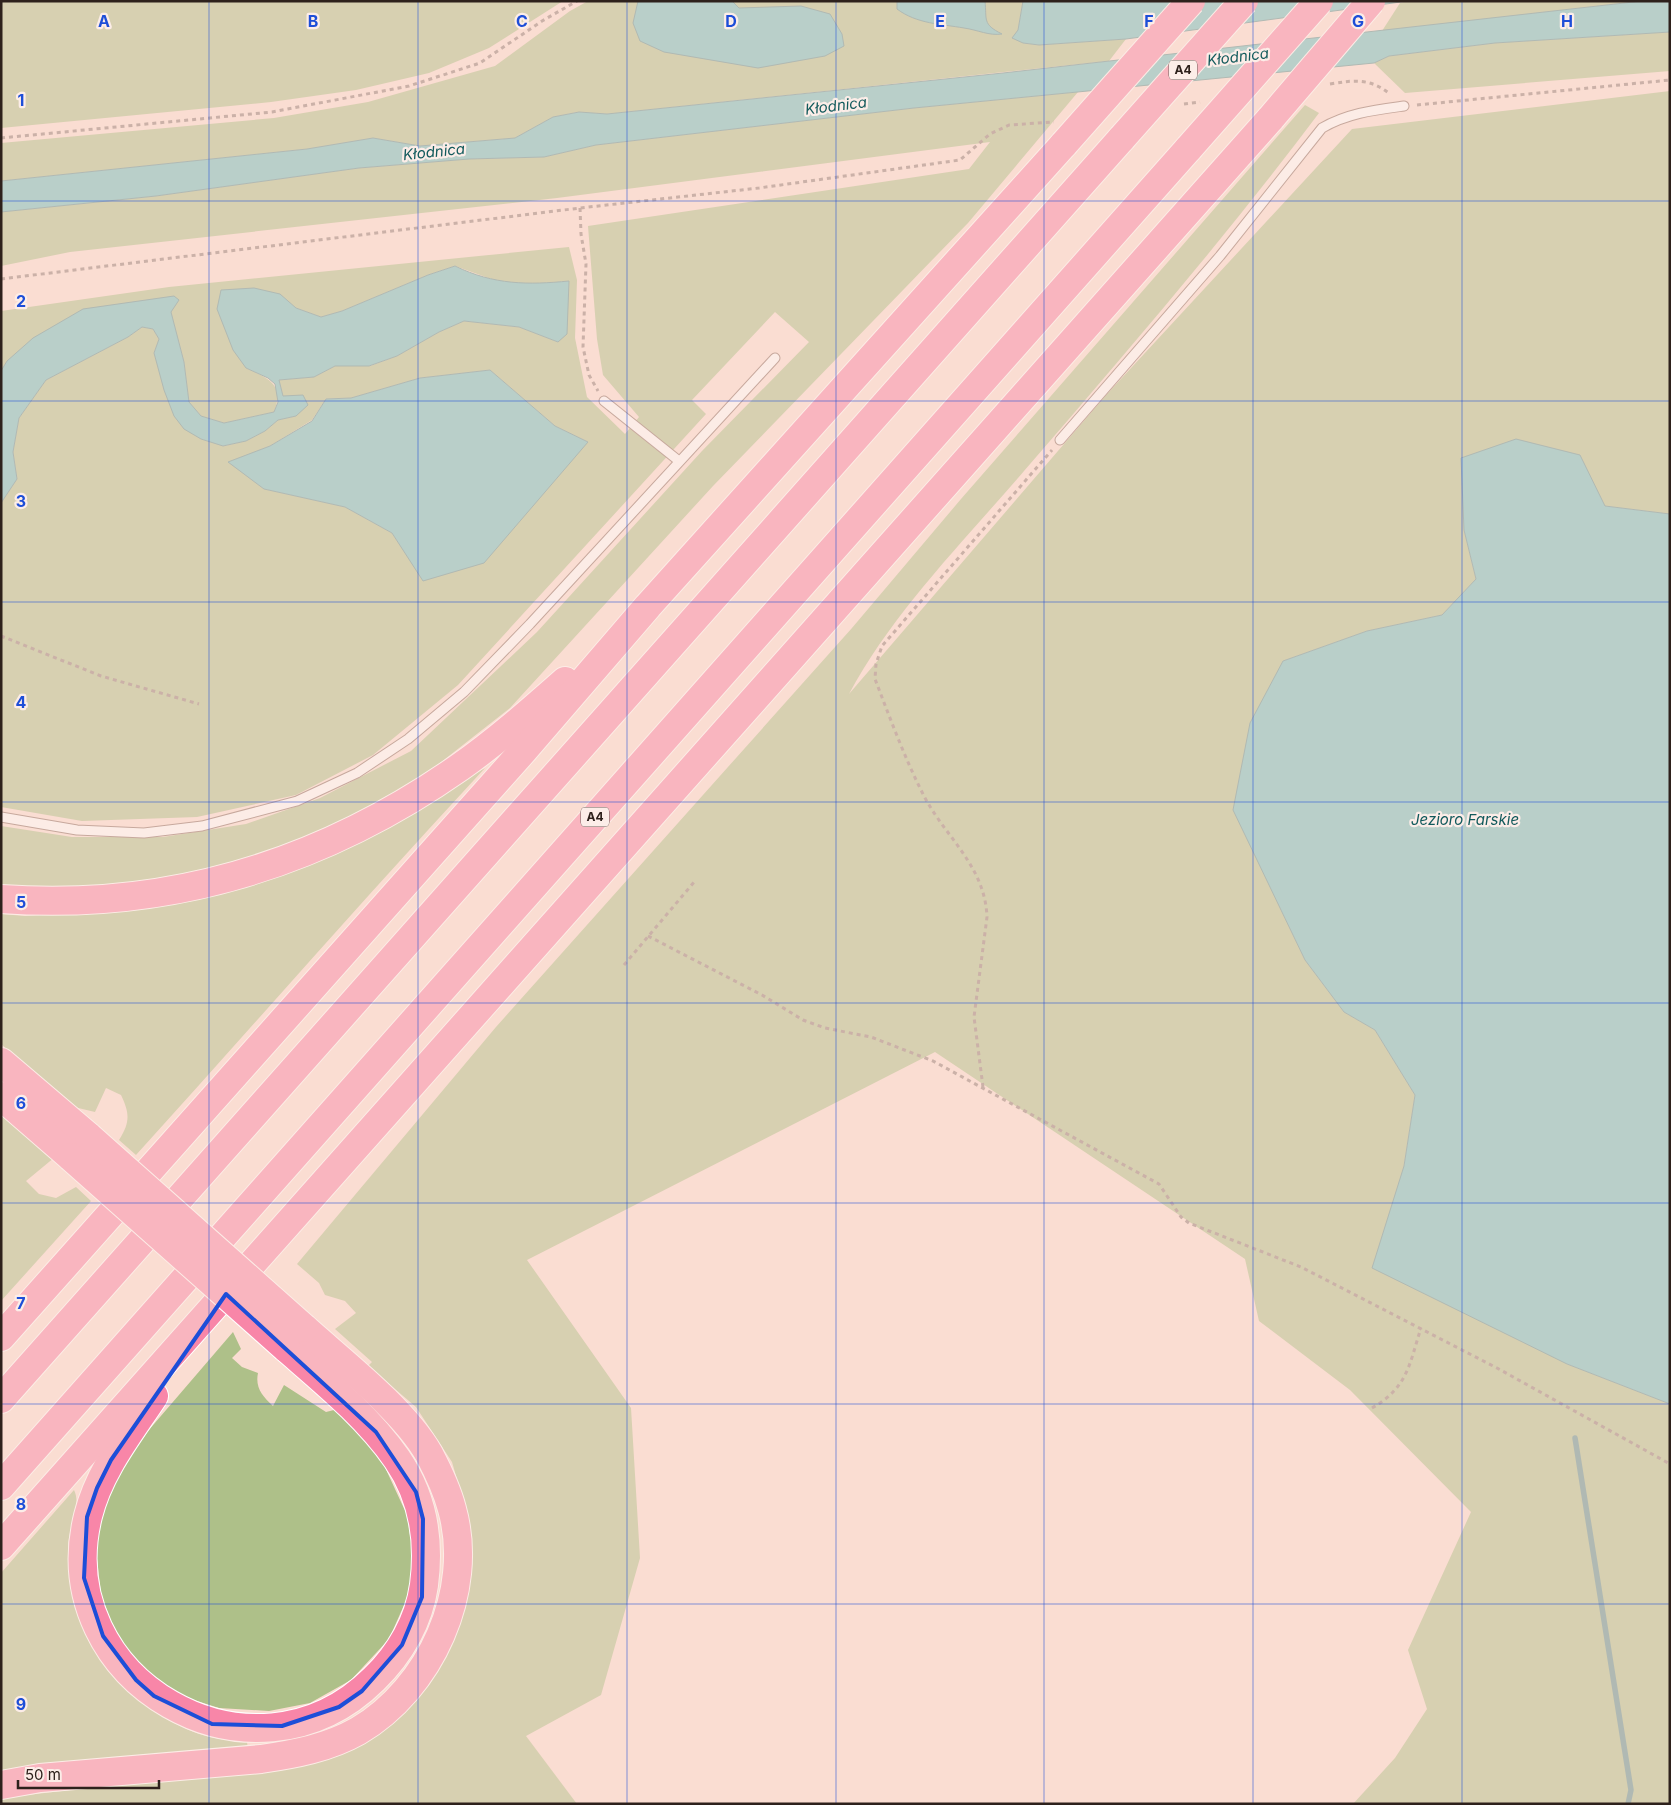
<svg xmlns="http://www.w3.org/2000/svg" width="1671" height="1805" viewBox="0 0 1671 1805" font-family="Inter,sans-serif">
<rect width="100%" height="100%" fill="#faddd2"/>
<g fill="#aec089" fill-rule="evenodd">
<polygon points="1,1 563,1 489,48 429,73 356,90 271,102 1,128"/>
<polygon points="588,1 1023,1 1018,30 1023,43 1039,45 1126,39 1109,61 607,114 578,112 553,117 515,138 420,146 373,138 307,149 1,181 1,143 274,118 368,102 495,66 570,11"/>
<polygon points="1408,1 1642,1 1382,31 1400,3"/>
<polygon points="1670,32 1670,71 1405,93 1374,63 1389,56 1495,43"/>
<path d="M1670,91v423l-65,-8 -141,24 12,49 -34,36 -75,16 -84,30 -7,238 29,61 39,52 31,18 40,65 -11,71 163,198 103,40v400h-317l42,-46 32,-49 -19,-59 63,-138 -121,-122 -91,-69 -14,-62 -310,-207 -408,208 104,148 9,150 -39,137 -75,41 51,68h-576v-6l122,-14 235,-38 59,-46 32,-50 21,-67v-59l-18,-62 -36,-55 -48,-41 4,-4 -37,-33 21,-16 -11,-12 -20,-6 -6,-12 -22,-19 199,-237 356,-399 109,-129 344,-394 14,8c-93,124 -194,241 -295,358 -60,70 -131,141 -175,223l258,-300 245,-265z"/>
<path d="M1078,92l-110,131 -255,263 -203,222 -98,77 -45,26 -86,37 -94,28 -87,10 -99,2v-62l71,11h91l83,-13 74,-26 91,-47 126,-119 165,-181 107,-109 -34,-30 -83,88 14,14 -248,271 -85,70 -77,40 -99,22 -115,4 -81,-14v-304l16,-24 -4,-27 6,-34 27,-38 82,-43 14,-10 11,2 6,10 -5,14 4,10 43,76 23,7 22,-5 19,-10 13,-11 18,-4 -8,-20h-5l-4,-16 35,-3 21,-11h35l27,-10 42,-24 25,-11 55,6 39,15 9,-36 2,-25 -44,4 -31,-5 -39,-14 -27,9 -86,36 -21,6 -25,-9 -17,-14 -33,74c22,10 39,16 28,44l-50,11 -23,-7 -12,-14 -5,-40 -14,-50 9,-12 -172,61 -6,10v-60l168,-24 400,-40 8,33 -2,58 12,59 38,37 14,-17 -36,-42 -6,-36 -9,-113 381,-57 21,-27 -433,56 -487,54 -69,14v-54l155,-16 203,-28 110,-9 75,-2 52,-12 318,-37zM490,370l65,56 33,16 -164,139 -32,-48 -47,-26 -81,-18 -35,-27 41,-16 42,-26 14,-21 25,-1 69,-20z"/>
<path d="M485,768c-118,127 -232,258 -349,387l-17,-15c11,-18 11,-26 2,-45l-15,-7 -11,24 -21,-5 -73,-63v-130l24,2 116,-8 90,-17 95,-34z"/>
<polygon points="1,1111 55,1157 26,1181 39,1194 56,1198 76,1187 91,1201 1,1301"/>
<path d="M233,1332l8,17 -9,9 10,9 16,6c-3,14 4,23 15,33l11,-21 42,27 12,-3 39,41 30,65 7,47 -6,34 -19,43 -38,41 -41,23 -41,8 -50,-3 -44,-14 -32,-24 -28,-37 -14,-39 -5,-44 3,-35 19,-41 30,-43z"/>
<path d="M74,1490c7,14 -3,33 -5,48 -2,10 0,21 0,30 2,75 66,147 137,168 13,4 28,4 41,6l1,8 -247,22v-199z"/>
</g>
<g fill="#6abebf" stroke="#588f8e">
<polygon points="638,1 732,1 739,8 801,6 830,14 842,34 844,46 825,56 758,68 664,52 640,41 633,23"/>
<path d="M897,1h88c2,19 -3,23 17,33 -13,2 -24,-4 -38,-6 -23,-4 -47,-4 -67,-19z"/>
<polygon points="1023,1 1408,1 1126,39 1039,45 1023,43 1012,38 1018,30"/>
<polygon points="1642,1 1670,1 1670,32 1495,43 1389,56 1374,63 914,108 596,145 544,157 469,159 359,168 156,196 1,212 1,181 307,149 373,138 420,146 515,138 553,117 579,112 607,114 1003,73"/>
<path d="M455,266c39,19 73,19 114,15l-2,53 -9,8 -39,-15 -55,-6 -25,11 -42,24 -28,10h-34l-21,11 -35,3 4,16 20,-1 5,10 -12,11 -18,4 -13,11 -19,10 -23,5 -22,-7 -17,-10 -10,-13 -10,-26 -10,-37 5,-14 -6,-10 -11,-2 -14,10 -82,43 -27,38 -6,34 4,27 -16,24v-132l6,-10 26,-23 50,-29 91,-13 5,4 -8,12 13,50 5,40 12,14 23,7 50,-11 4,-10 -3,-18 -7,-6 -22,-10 -13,-18 -16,-41 4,-19 33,-2 26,6 16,14 25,9 21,-6 86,-36z"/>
<polygon points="490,370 555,426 588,442 484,563 423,581 392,533 345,507 264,489 228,462 270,446 312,421 326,399 351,398 420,378"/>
<polygon points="1516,439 1580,455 1605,506 1670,514 1670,1404 1567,1364 1372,1268 1404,1166 1415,1095 1375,1030 1344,1012 1305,960 1233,810 1250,723 1283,661 1367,631 1442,615 1476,579 1464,530 1461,458"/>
</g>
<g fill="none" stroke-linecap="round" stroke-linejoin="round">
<polyline stroke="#588f8e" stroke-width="5.5" points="1575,1438 1631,1790 1628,1804"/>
<g stroke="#8a6a5e" stroke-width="11">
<g id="lane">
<polyline points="604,401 679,461"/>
<path d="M1060,440l160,-184 102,-128c26,-15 53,-18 82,-22"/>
<polyline points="1,817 77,830 144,833 202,826 297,801 357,773 408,739 464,692 530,624 775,358"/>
</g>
</g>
<g stroke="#fff" stroke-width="30">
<g id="highway">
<path d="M1,899c168,12 322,-36 459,-132 37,-26 71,-56 105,-86"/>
<polyline points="1,1062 89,1137"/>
<polyline points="1,1096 71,1157"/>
<polyline points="1,1337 524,750 648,606 1064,144"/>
<path d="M154,1396c-25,38 -55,75 -66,120 -41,165 165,283 286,163 26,-25 45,-58 50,-94 6,-45 -1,-88 -27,-126 -30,-43 -72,-77 -111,-111"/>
<polyline points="1,1399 1122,138"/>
<polyline points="1,1486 1189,148"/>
<polyline points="1,1546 1271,118"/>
<path d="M1,1785l39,-7 221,-19c34,-5 67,-11 97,-28 72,-42 117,-140 94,-222 -5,-19 -14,-38 -23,-55 -26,-45 -86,-91 -125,-126"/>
</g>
</g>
<g stroke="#927d75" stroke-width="3" stroke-dasharray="4 4" stroke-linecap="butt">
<path d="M1330,84c24,-4 40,-6 60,10"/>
<polyline points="1184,104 1200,102"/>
<polyline points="1417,105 1670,80"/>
<polyline points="1,138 272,112 409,86 480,63 542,21 577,1"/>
<polyline points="580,208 581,234 586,264 583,347 589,375 598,391"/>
<polyline points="1,279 580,208 759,188 960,160 990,134 1009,125 1054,122"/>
<polyline points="1,636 101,676 199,704"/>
<polyline points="648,936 762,995 803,1020 825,1028 871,1037 933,1061 1159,1184 1181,1217 1189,1223 1301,1267 1497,1368 1670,1464"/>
<polyline points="624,965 695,881"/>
<path d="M983,1087l-9,-70 13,-100c-2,-51 -41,-79 -63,-121 -19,-37 -34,-78 -49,-117l1,-15 6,-18 170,-196"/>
<path d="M1372,1408c36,-21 37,-43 49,-80"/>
</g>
<use href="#lane" stroke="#fff" stroke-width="9"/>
<use href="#highway" stroke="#f886a8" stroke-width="28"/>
<g stroke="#fff" stroke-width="30" stroke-linecap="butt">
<g id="highway-bridge">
<polyline points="1271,118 1371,1"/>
<polyline points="1122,138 1244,1"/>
<polyline points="1064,144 1191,1"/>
<polyline points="1189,148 1319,1"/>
<polyline points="89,1137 304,1328"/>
<polyline points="71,1157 286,1348"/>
</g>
</g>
<use href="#highway-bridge" stroke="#f886a8" stroke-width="28"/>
</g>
<path d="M0 0H1671V1805H0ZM226,1294l150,138 40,60 7,27 -1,78 -20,48 -40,46 -23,16 -57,19 -70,-2 -58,-28 -18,-16 -33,-44 -19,-58 3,-61 10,-29 14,-28z" fill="#faddd2" fill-opacity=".55" fill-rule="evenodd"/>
<path fill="none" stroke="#1d4ed8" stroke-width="4" stroke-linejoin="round" d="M226,1294l150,138 40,60 7,27 -1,78 -20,48 -40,46 -23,16 -57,19 -70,-2 -58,-28 -18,-16 -33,-44 -19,-58 3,-61 10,-29 14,-28z"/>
<path fill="none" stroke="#1d4ed8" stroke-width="1" stroke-opacity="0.55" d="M209,1v1803M418,1v1803M627,1v1803M836,1v1803M1044,1v1803M1253,1v1803M1462,1v1803M1,201h1669M1,401h1669M1,602h1669M1,802h1669M1,1003h1669M1,1203h1669M1,1404h1669M1,1604h1669"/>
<g text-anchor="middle" stroke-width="4.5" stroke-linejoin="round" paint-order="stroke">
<g fill="#fcede8" stroke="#6c5e59" stroke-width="1">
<rect x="1169" y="60.5" width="28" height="19" rx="4"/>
<rect x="581" y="807.5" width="28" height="19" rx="4"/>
</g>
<g font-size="12" font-weight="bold" fill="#2e211c">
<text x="1183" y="74">A4</text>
<text x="595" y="821">A4</text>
</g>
<g font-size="15" font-style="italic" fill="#125a5c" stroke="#fcede8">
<text transform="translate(1238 57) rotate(-7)" y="5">Kłodnica</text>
<text transform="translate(836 106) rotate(-7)" y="5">Kłodnica</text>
<text transform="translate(434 152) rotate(-6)" y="5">Kłodnica</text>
<text x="1465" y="825">Jezioro Farskie</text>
</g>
</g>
<g font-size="16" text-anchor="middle" font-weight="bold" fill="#1d4ed8" stroke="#fcede8" stroke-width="4.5" stroke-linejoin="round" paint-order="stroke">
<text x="104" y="27">A</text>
<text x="313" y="27">B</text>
<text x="522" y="27">C</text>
<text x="731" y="27">D</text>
<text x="940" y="27">E</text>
<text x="1149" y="27">F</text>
<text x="1358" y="27">G</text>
<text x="1567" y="27">H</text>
<text x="21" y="106">1</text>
<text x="21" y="307">2</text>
<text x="21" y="507">3</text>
<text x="21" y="708">4</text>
<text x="21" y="908">5</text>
<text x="21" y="1109">6</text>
<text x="21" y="1309">7</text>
<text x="21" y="1510">8</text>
<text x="21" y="1710">9</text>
</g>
<rect width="1671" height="1805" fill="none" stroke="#2e211c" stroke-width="5"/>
<path d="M18 1780v8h141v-8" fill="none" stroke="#2e211c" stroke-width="2.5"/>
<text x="25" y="1780" font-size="15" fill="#2e211c" stroke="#fcede8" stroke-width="4" paint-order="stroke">50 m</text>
</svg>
